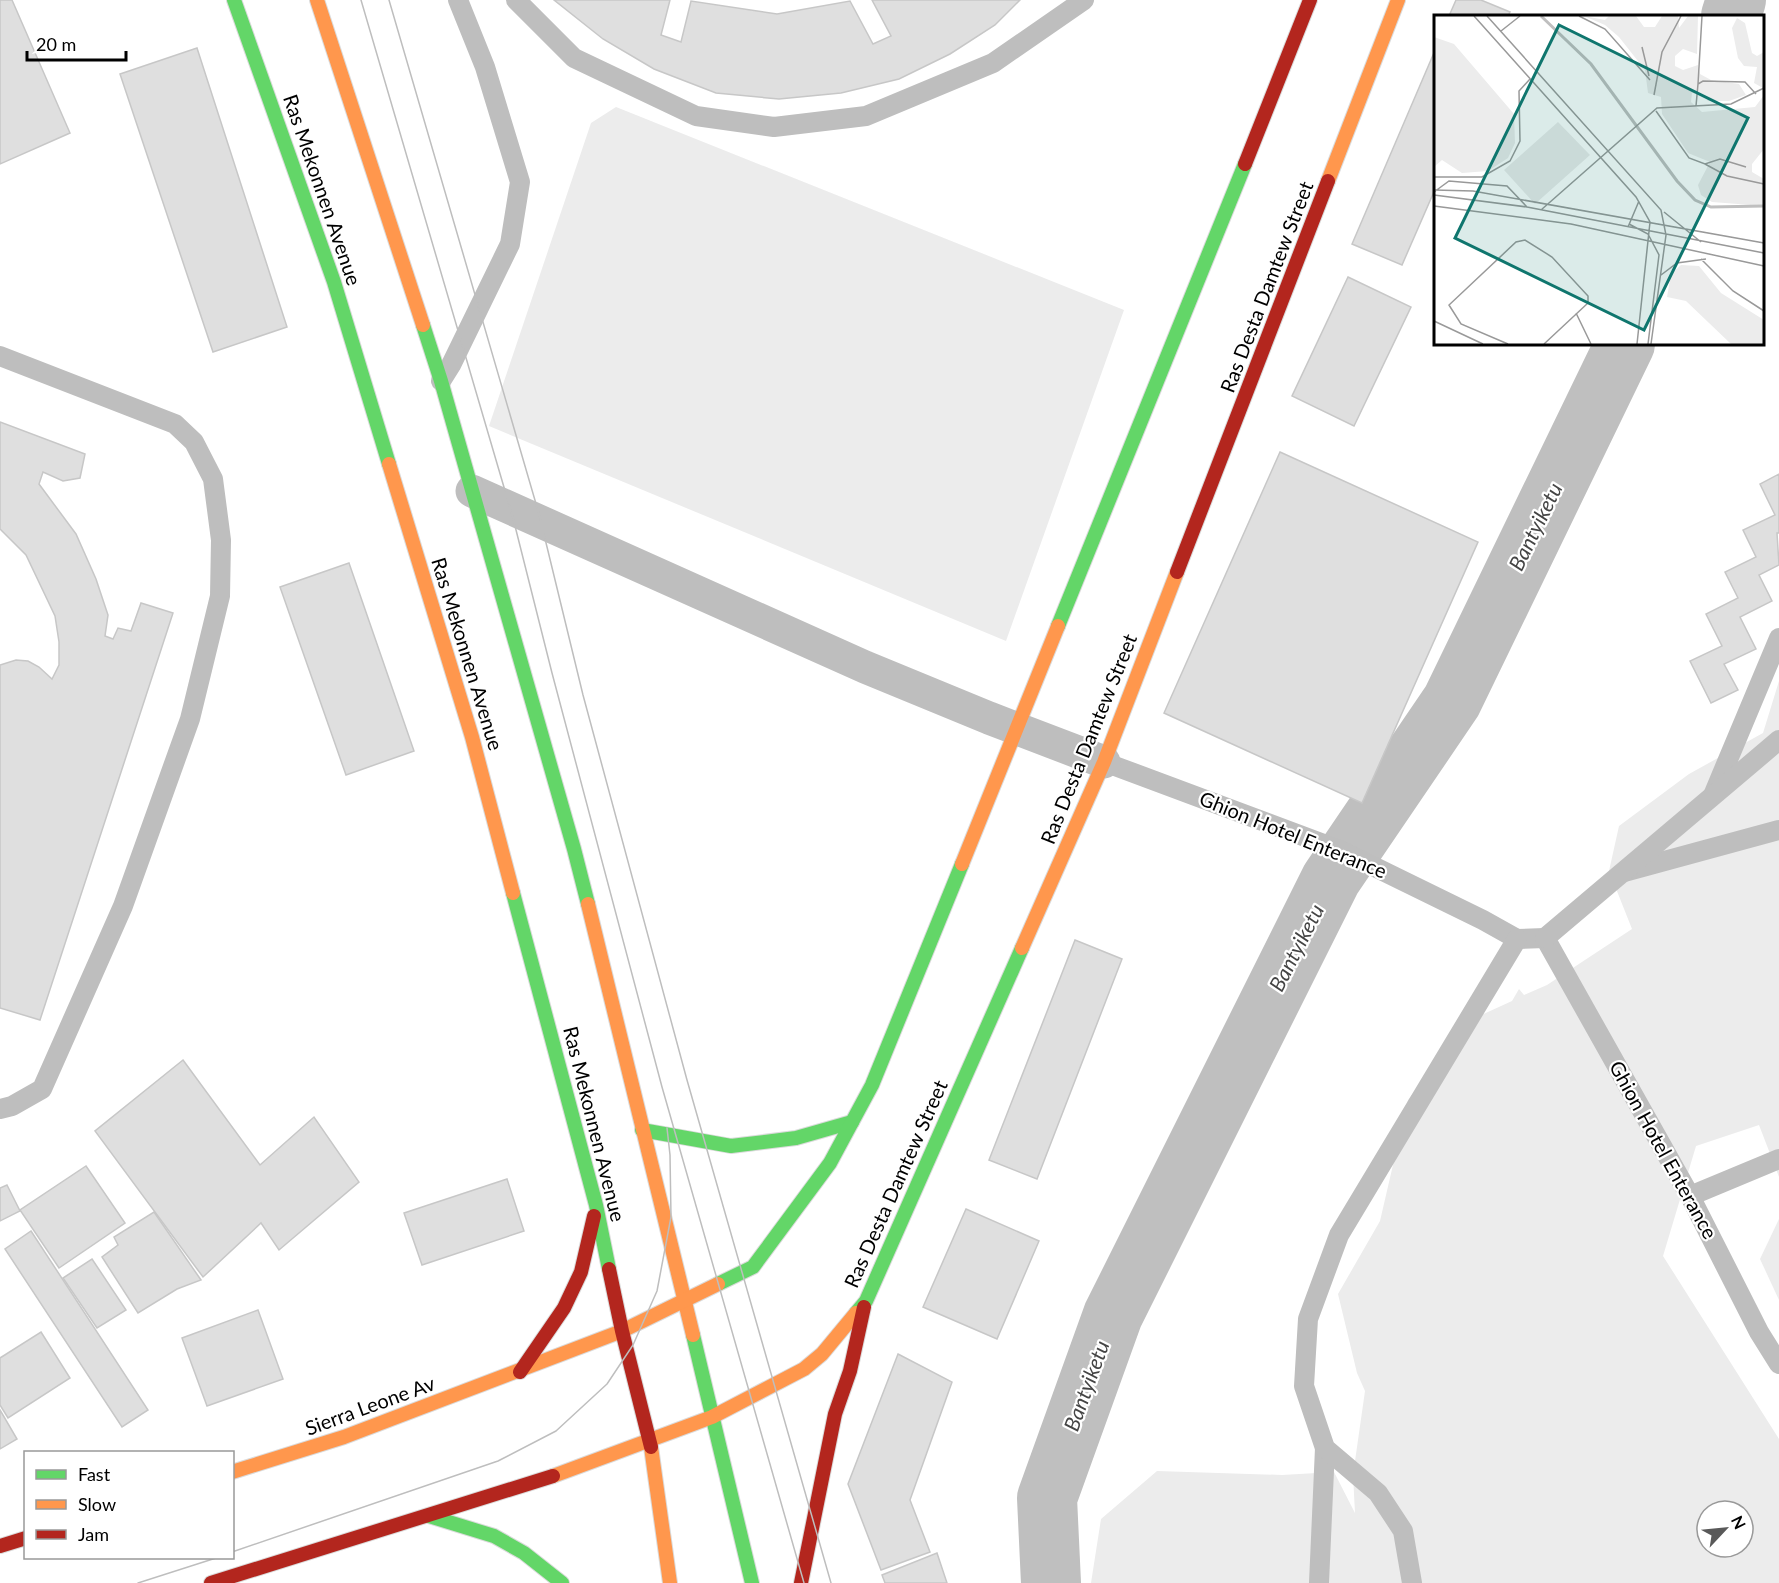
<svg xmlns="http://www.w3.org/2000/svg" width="1779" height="1583" viewBox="0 0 1779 1583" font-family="Lato,sans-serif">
<rect width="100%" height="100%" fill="#fff"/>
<g fill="#ececec" fill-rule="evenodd">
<polygon points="616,107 1124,310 1006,641 489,426 591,123"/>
<path d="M1779,681v496l-20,-52 -63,21 -33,110 116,183v144h-688l10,-64 56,-48 125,4 52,-3 21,41 -2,-38 12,-84 -8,-18 -19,-79 42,-73 28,-121 58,-78 46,-21 7,-12 5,6 23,-10 85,-56 -23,-58 10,-45 70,-52 74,-41zM1707,1511h36v36h-36z"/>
<polygon points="1779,1219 1779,1300 1760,1259"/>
</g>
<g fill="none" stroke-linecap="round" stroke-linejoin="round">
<g stroke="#bfbfbf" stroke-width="60">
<polyline points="1731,16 1736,0"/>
<polyline points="1051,1583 1047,1498 1113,1315 1331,879 1452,701 1625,344"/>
</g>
</g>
<g fill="#dfdfdf" stroke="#c7c7c7" stroke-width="1.5">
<polygon points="0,0 12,0 70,133 0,164"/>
<polygon points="554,0 670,0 661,35 681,42 691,1 777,14 850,1 873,44 891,36 872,0 1020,0 995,25 950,54 899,79 841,93 779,99 716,93 654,69 603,39"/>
<polygon points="1456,0 1481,0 1510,12 1508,16 1449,16"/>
<polygon points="197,48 287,327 213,352 120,74"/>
<polygon points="1436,48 1436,187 1402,265 1352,244"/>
<polygon points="1348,277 1411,307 1354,426 1292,396"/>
<polygon points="0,422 85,454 80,478 63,481 43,472 39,484 76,534 96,579 108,615 105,636 113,639 118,628 131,631 141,603 173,613 40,1020 0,1008 0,665 16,660 28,661 39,667 52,679 59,665 59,642 55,616 26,555 0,529"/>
<polygon points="1280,452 1478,542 1362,803 1164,713"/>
<polygon points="1779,474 1779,533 1777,533 1779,565 1759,575 1772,601 1740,617 1756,649 1724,664 1738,690 1711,703 1690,661 1722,646 1706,614 1738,598 1725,572 1756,557 1743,530 1775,515 1760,484"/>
<polygon points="349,563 414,751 346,775 280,587"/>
<polygon points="1075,940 1122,959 1037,1179 989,1160"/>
<polygon points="183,1060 260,1165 314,1117 359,1182 279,1250 261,1223 203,1277 95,1131"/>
<polygon points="86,1166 125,1223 59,1268 20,1210"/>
<polygon points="507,1179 524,1231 422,1265 404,1213"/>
<polygon points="7,1185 20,1211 0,1221 0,1188"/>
<polygon points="966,1209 1039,1241 997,1339 923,1307"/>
<polygon points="154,1212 201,1280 177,1289 138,1313 102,1257 118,1245 114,1237"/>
<polygon points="31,1231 148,1410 122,1427 5,1249"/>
<polygon points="92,1259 126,1310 97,1328 63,1278"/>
<polygon points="258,1310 283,1379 207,1406 182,1338"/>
<polygon points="41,1332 70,1378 8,1418 0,1405 0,1358"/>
<polygon points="898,1354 952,1382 910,1500 930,1552 881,1570 848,1484"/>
<polygon points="0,1410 17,1439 0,1449"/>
<polygon points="937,1553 947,1583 885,1583 882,1575"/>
</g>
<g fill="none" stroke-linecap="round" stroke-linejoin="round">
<g stroke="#dbdbdb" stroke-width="16">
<g id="fast">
<polyline points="234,0 334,282 389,464"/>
<polyline points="423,325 441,381 574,849 588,904"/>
<polyline points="1058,626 1245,164"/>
<polyline points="513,893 596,1205 609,1269"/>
<polyline points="642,1130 731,1146 796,1138 852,1122"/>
<polyline points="718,1284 753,1267 830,1163 872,1085 962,864"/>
<polyline points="856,1313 866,1301 1022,948"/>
<polyline points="693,1335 752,1583"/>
<polyline points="429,1516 494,1536 524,1553 562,1583"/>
</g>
</g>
<g stroke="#dbdbdb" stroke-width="16">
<g id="slow">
<polyline points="317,0 423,325"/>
<polyline points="1328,181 1398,0"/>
<polyline points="389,464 472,737 513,893"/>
<polyline points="962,864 1058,626"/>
<polyline points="588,904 693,1335"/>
<polyline points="1022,948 1104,762 1177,572"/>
<polyline points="651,1447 670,1583"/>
<polyline points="232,1472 344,1437 622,1331 718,1284"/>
<polyline points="553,1476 712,1417 804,1369 822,1354 856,1313"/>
</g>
</g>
<g stroke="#dbdbdb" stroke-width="16">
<g id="jam">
<polyline points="1245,164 1310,0"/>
<polyline points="1177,572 1328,181"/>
<polyline points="609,1269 622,1331 651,1447"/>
<polyline points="520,1372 564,1308 581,1272 594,1216"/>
<polyline points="0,1546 26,1538"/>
<polyline points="211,1583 553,1476"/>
<polyline points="801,1583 835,1414 850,1371 864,1307"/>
</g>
</g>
<g stroke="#bebebe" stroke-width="20">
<polyline points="516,0 574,58 696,116 774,127 866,116 993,63 1084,0"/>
<polyline points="0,356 175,424 194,442 213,479 221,540 220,596 190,719 123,906 42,1089 12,1106 0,1109"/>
<polyline points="441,381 451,365 510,244 520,182 485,67 458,0"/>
<polyline points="1104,762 1340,850 1483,920 1517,939 1545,938 1690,1196 1759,1332 1779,1364"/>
<polyline points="1714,793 1779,638"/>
<polyline points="1624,872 1779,830"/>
<polyline points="1545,938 1779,740"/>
<polyline points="1690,1196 1779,1159"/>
<polyline points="1319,1583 1325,1448"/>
<polyline points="1412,1583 1403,1531 1378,1493 1325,1448 1304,1386 1308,1319 1339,1235 1517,939"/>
</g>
<polyline stroke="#bebebe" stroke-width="33" points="472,491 865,667 989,718 1104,762"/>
<use href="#fast" stroke="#63d668" stroke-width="14"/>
<use href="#slow" stroke="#ff974d" stroke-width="14"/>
<use href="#jam" stroke="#b3261e" stroke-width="14"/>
<g stroke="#bebebe" stroke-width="1.5">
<polyline points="361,0 513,518 552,673 662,1087 804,1583"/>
<polyline points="389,0 539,514 583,695 687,1080 831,1583"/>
<polyline points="232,1552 498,1461 556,1431 607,1384 633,1345 657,1291 671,1217 670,1155 667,1128"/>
<polyline points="138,1583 216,1558"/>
</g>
</g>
<g text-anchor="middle" stroke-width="4.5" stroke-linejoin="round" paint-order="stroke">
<g font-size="20" fill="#000" stroke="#fff">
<text transform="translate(322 190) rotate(71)" y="7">Ras Mekonnen Avenue</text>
<text transform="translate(1267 287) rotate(-69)" y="7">Ras Desta Damtew Street</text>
<text transform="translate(467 654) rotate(73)" y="7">Ras Mekonnen Avenue</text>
<text transform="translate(1089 739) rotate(-68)" y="7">Ras Desta Damtew Street</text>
<text transform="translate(1293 835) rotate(22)" y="7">Ghion Hotel Enterance</text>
<text transform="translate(594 1124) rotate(76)" y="7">Ras Mekonnen Avenue</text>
<text transform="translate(1663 1150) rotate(61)" y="7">Ghion Hotel Enterance</text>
<text transform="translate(896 1184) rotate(-66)" y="7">Ras Desta Damtew Street</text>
<text transform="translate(370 1406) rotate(-20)" y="7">Sierra Leone Av</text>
</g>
<g font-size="21" font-style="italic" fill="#444" stroke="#fff">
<text transform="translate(1536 527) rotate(-64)" y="7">Bantyiketu</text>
<text transform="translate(1297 948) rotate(-63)" y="7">Bantyiketu</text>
<text transform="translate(1087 1386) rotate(-70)" y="7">Bantyiketu</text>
</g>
</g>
<g transform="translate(1434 15)">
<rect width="330" height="330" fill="#fff"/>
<path d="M150,1l21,4 4,-4h27l8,11h11l7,-11h16l1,12 9,-12h10l-1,38 -14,-5 -8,7v10l8,4 15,-5 2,9 11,6 28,4 7,11 -17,6h-21l-5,-7 -11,-1 -1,9 11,10 53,-5 9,-12v54l-12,15v8l12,7v27l-52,-4 -11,-7 -3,-10 12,-23 -22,-9 -26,-39 -1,-17 -13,-4 -3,-23 -26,-33 -14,-12zM303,3l8,5 7,30 5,3 7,-4 -1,36 -9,-5 3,-16 -13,-1 -6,-8 -6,-30zM0,22l20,7 60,70 1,29 -7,15 -20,13 -26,2 -20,-13 -8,7zM124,107l32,33 -55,49 -31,-34zM247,250l18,1 22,27 43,27v24h-33l-45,-43 -19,-4 4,-23z" fill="#ececec"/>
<path fill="none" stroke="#bfbfbf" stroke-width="3" d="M107,1l50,48 86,117 18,19 16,7 53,-1"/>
<path fill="none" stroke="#999" stroke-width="1.5" d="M40,1l162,181 14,25 -13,122M53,1l174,194 5,25 -15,109M145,1l26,13 45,51M67,16l19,-15M208,32l7,29M264,69l4,-68M220,80l8,-43 19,-36M262,91l2,-22 5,-3 42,1 11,12M222,96l33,47 16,6 15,-5 26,8M271,149l22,12 37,8M0,162h48l28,-16 10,-20 -1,-50 11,-12M0,175l39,1 291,52M0,177l15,-11 58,5 20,21M0,180l93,12 237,46M0,191l137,18 193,42M107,195l116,-102 74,-4 33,-16M230,197l37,30M195,209l19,10 11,21 -11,89M194,212l11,-26M267,244l32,32 31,20M227,260l16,-12 29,-4M142,298l15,31M0,306l49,23M74,329l-47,-20 -12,-19 67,-63 9,-2 27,17 36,39v7l-44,41"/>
<path fill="#0f766e" fill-opacity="0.15" stroke="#0f766e" stroke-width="3" d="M125,10l189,93 -104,212 -189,-92z"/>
<rect width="330" height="330" fill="none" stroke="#000" stroke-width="3"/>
</g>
<rect x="24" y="1451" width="210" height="108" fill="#ffffff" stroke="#999999" stroke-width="1.5"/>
<rect x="36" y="1470" width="30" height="9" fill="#63d668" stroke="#999999" stroke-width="1.5"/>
<text x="78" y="1481" font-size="18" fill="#000000">Fast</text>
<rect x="36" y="1500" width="30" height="9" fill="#ff974d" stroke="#999999" stroke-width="1.5"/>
<text x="78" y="1511" font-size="18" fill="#000000">Slow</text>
<rect x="36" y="1530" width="30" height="9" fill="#b3261e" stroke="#999999" stroke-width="1.5"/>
<text x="78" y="1541" font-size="18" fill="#000000">Jam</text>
<g transform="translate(1725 1529) rotate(64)"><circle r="28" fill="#ffffff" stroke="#999999" stroke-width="1.5"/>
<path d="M0-4.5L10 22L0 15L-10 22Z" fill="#595959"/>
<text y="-9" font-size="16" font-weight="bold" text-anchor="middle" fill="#000000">N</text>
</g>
<path d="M27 51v9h99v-9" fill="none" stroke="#000000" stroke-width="3"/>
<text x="36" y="51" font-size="18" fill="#000000" stroke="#ffffff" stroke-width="4.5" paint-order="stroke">20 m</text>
</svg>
